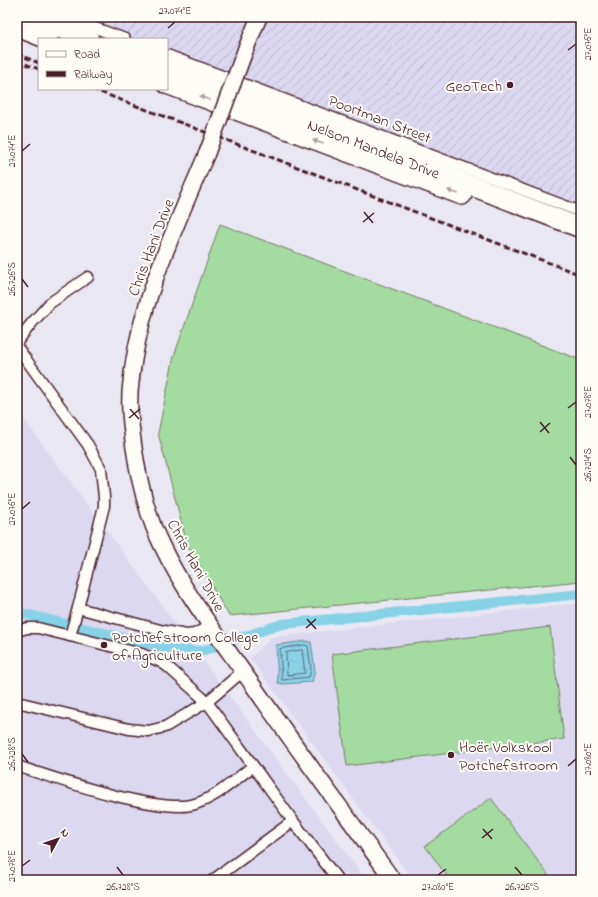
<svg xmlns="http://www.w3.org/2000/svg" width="598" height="897" viewBox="0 0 598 897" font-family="'Indie Flower',sans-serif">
<defs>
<pattern id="industrial-furrows" width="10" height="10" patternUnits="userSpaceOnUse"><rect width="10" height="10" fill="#dbd8ef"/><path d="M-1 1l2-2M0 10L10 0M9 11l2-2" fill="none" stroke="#bdb9cd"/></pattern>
<pattern id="water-ripples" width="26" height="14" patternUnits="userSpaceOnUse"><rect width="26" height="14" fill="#88d2e8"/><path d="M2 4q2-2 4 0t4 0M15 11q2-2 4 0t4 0" fill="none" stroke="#77b4c7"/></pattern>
</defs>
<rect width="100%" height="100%" fill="#e9e7f2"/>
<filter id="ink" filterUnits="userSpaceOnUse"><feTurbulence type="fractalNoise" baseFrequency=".025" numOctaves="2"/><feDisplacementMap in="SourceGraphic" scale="8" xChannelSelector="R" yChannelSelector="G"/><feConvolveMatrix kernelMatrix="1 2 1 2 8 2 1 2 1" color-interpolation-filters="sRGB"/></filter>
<g filter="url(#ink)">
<g fill="#dbd8ef">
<polygon points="17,410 366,880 17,880"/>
<polygon points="581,603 581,880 413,880 250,658 272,637"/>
</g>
<polygon fill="url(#industrial-furrows)" points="71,17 581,17 581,210 167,53 167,39 130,39"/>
<g fill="#a3dba0" stroke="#767d66">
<polygon points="220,224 581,360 581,581 229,616 187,544 158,433 174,356"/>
<polygon points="550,627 564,739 347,766 332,654"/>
<polygon points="491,798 552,880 450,880 425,846"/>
</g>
<polygon fill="url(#water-ripples)" stroke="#6f8a9c" points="306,641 311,642 315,670 312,682 283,684 278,683 276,645"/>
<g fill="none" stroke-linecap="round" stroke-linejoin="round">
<g stroke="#636777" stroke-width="1">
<polygon points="305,645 308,646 311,670 309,677 282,680 280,649"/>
<polygon points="302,650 305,673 287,675 286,653"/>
</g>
<g stroke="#88d2e8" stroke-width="10">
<polyline points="17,612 174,650 201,651 218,646"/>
<polyline points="234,640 282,624 581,594"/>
</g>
<g stroke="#4a1f2b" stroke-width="13">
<g id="street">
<polyline points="66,17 125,39"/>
<polyline points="167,55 581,212"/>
<polyline points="17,342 31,324 50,303 88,277"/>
<polyline points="17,347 88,445 101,469 104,497 104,506 78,608 164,631 186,635 195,634 206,628 209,624"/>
<polyline points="17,631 27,628 38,628 142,654 161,662 168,667 207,702 293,821 338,880"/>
<polyline points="70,636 78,608"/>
<polyline points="17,702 129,729 148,731 165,727 207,702 243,671"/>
<path d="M17,766c37,12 144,49 178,38 22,-7 40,-24 58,-38"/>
<polyline points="213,880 293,821"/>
</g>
</g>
<g stroke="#4a1f2b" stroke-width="18">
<g id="secondary">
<polyline points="245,51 259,17"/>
<path d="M207,153c-31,73 -68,149 -76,229 -3,22 0,44 3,66 5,33 13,68 28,98 24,50 60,95 92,141 45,65 93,129 139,193"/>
</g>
</g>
<g stroke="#4a1f2b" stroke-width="22">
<g id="highway">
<polyline points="29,17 89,39"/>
<polyline points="17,27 48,39"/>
<polyline points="167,68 581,228"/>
<polyline points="167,84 462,195"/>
</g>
</g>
<use href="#street" stroke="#fdfcf7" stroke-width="10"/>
<use href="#secondary" stroke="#fdfcf7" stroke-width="15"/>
<use href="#highway" stroke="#fdfcf7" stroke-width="19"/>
<g stroke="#4a1f2b" stroke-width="3" stroke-dasharray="6 3" stroke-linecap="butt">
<polyline points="17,54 39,63"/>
<polyline points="17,61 39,69"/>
<polyline points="92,89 581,275"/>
</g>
<g stroke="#4a1f2b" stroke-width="18" stroke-linecap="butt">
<polyline id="secondary-bridge" points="207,153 245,51"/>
</g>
<use href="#secondary-bridge" stroke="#fdfcf7" stroke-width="15"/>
</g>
<defs><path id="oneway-solid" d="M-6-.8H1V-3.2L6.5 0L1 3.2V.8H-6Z"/></defs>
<g fill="#ac999b">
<use href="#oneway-solid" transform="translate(205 98) rotate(-159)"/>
<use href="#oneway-solid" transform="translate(318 142) rotate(-160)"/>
<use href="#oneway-solid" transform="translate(453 192) rotate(-160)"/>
</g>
</g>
<path fill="none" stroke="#4a1f2b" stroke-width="1.5" d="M168,28l7,-6M568,50l8,-6M22,151l8,-7M364,212l9,11M363,222l11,-9M22,279l6,8M568,408l8,-6M130,409l9,10M129,418l11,-9M540,422l9,11M540,432l10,-9M570,457l6,8M22,509l8,-7M307,619l9,10M306,628l10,-9M22,754l6,8M568,766l8,-7M483,829l9,10M482,838l11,-9M22,866l8,-6M117,867l6,8M515,867l7,8M438,875l8,-6"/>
<g fill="#4a1f2b" stroke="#fdfcf7" stroke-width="1.5">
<circle cx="510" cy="85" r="4"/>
<circle cx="104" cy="645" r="4"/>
<circle cx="451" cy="755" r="4"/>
</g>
<g text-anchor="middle" stroke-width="4" stroke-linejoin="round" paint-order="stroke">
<g font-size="16" fill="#4a1f2b" stroke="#fdfcf7" text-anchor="start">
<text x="502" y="91" text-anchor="end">GeoTech</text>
<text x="112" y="642">Potchefstroom College<tspan x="112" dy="18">of Agriculture</tspan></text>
<text x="459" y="752">Hoër Volkskool<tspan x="459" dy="18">Potchefstroom</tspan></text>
</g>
<g font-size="16" fill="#4a1f2b" stroke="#fdfcf7">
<text transform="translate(380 118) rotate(21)" y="6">Poortman Street</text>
<text transform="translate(374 148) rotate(21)" y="6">Nelson Mandela Drive</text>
<text transform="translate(150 247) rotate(-69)" y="6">Chris Hani Drive</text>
<text transform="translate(197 565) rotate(61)" y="6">Chris Hani Drive</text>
</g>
</g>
<rect width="598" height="897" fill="none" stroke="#fdfcf7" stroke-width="44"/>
<rect x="38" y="38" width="130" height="52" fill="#fdfcf7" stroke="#b5a4a5"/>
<rect x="46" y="51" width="20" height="6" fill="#fdfcf7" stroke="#b5a4a5"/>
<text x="74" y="58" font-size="12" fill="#4a1f2b">Road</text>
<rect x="46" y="71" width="20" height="6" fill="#4a1f2b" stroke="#b5a4a5"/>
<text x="74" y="78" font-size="12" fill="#4a1f2b">Railway</text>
<g transform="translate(58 839) rotate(50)" stroke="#fdfcf7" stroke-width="3" paint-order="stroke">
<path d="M0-3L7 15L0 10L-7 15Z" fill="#4a1f2b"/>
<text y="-6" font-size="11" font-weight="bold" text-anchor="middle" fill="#4a1f2b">N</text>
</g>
<rect x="22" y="22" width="554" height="853" fill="none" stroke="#4a1f2b" stroke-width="1.5"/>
<g font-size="10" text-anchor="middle" fill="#4a1f2b">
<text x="175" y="14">27.074°E</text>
<text transform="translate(587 44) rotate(-90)" y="4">27.076°E</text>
<text transform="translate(11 151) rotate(-90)" y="4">27.074°E</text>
<text transform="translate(11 279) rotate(-90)" y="4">26.726°S</text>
<text transform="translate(587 402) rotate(-90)" y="4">27.078°E</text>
<text transform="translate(587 465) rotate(-90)" y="4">26.724°S</text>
<text transform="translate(11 509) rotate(-90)" y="4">27.076°E</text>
<text transform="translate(11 754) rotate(-90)" y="4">26.728°S</text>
<text transform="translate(587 759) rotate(-90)" y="4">27.080°E</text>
<text transform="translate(11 866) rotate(-90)" y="4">27.078°E</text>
<text x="123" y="890">26.728°S</text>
<text x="438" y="890">27.080°E</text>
<text x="522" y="890">26.726°S</text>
</g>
</svg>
